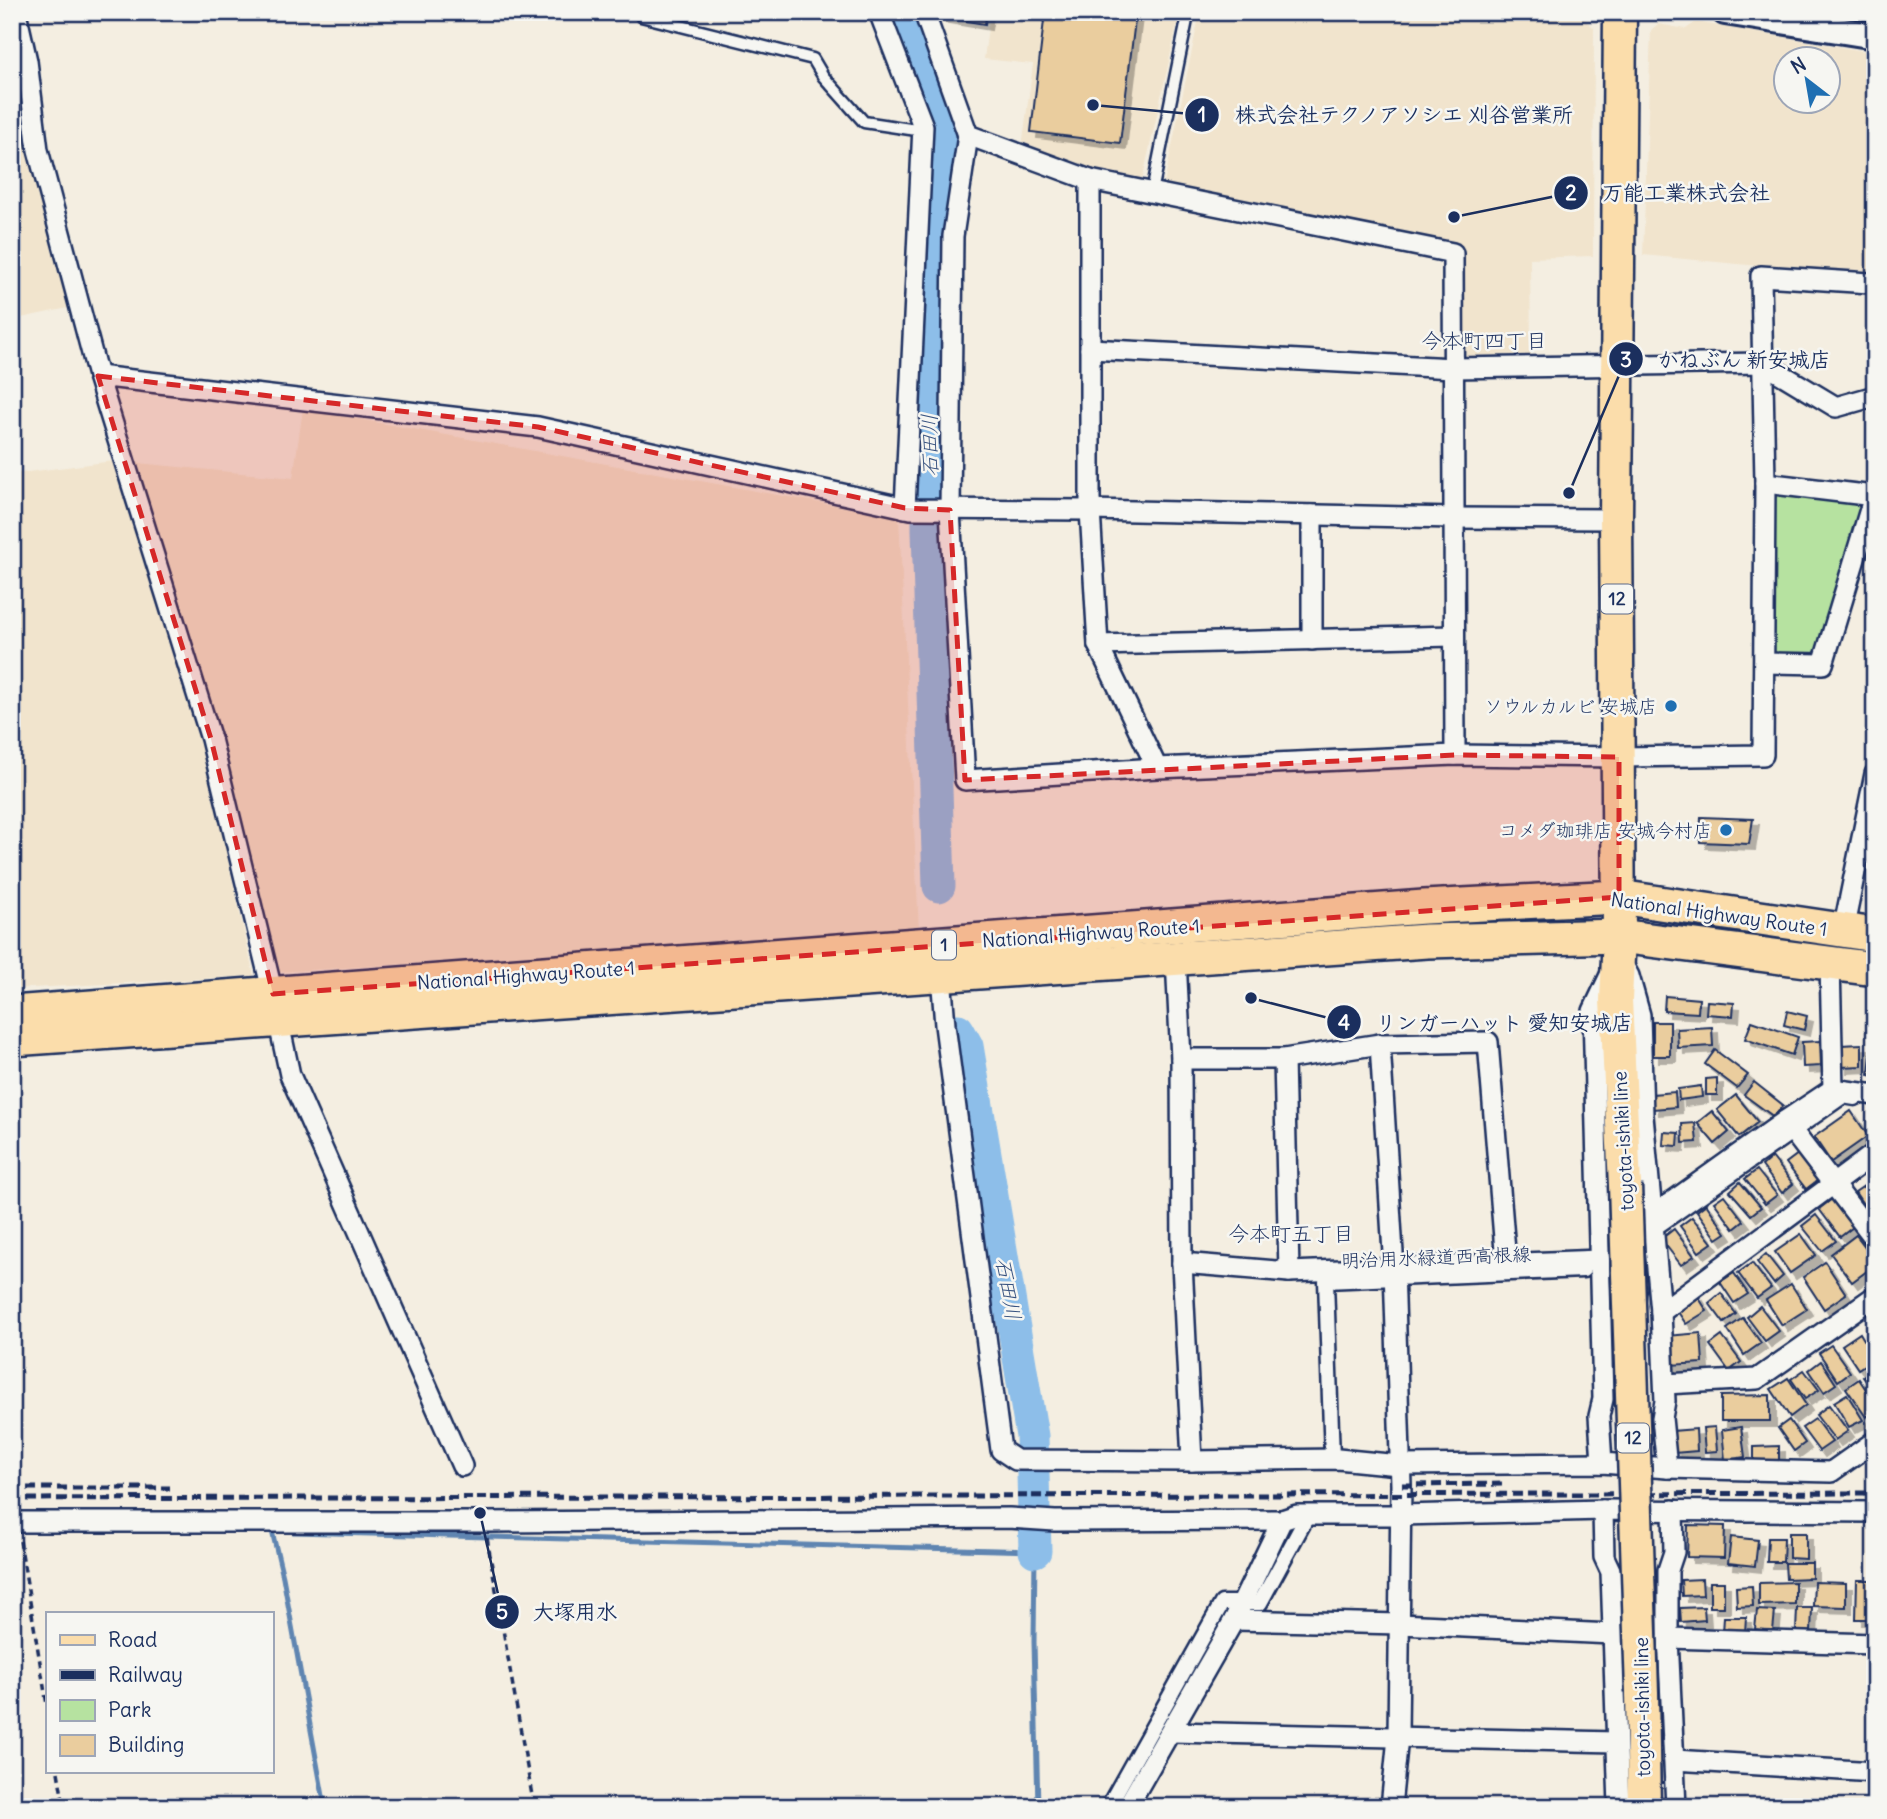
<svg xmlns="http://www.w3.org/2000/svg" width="1887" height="1819" viewBox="0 0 1887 1819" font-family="Delius,'Klee One',sans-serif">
<defs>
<filter id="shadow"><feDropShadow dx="6" dy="6" stdDeviation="0" flood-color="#0004"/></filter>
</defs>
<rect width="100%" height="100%" fill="#f4eee1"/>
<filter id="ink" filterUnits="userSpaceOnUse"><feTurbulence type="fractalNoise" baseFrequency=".0143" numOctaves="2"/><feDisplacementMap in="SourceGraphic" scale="14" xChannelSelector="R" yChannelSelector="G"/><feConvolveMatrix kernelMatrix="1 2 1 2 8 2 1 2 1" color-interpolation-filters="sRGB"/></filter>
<g filter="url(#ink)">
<g fill="#f1e4cd" fill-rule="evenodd">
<polygon points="990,12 1174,12 1178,21 1143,177 1136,181 1090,172 1022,147 1033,64 984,59"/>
<polygon points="1200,12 1573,12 1578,13 1594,28 1593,256 1530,258 1531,355 1465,357 1464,250 1164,184"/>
<path d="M1696,22l179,31v224l-232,-22 8,-225 7,-6 28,5zM1786,60h42v42h-42z"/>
<polygon points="12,44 29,147 77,306 12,320"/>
<polygon points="303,409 899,517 919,931 280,972 137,463 293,478"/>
<polygon points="121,460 204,752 254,976 12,989 12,474"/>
</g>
<polygon fill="#b6e2a0" stroke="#68887f" stroke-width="2" points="1772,490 1865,502 1817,657 1772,655"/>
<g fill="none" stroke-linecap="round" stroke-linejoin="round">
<g stroke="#5f85b1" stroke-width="5">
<polyline points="276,1531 272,1531 283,1577 325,1807"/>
<polyline points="293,1532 1035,1551 1034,1642 1038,1807"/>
</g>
<g stroke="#8dbee9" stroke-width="33">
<polyline points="903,12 944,131 945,165 928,368 928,530 939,886"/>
<polyline points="958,1030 967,1046 1032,1436 1035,1551"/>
</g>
</g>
<g fill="#eacd9e" stroke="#1b2f5e" stroke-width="2" filter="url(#shadow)">
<polygon points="938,12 987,12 985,24 937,16"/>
<polygon points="1045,12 1136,12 1120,143 1031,132"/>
<polygon points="1701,817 1753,819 1749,844 1700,842"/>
<polygon points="1665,996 1699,999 1698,1013 1664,1011"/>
<polygon points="1707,1001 1734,1003 1733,1016 1706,1014"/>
<polygon points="1787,1011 1807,1016 1804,1030 1784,1025"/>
<polygon points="1752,1021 1798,1037 1792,1055 1745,1039"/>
<rect x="1653" y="1022" width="17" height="34"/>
<polygon points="1712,1027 1713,1046 1678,1048 1677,1029"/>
<polygon points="1820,1041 1821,1066 1803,1067 1802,1042"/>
<polygon points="1872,1043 1875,1043 1875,1076 1869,1075"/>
<polygon points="1862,1044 1862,1066 1841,1067 1840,1045"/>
<polygon points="1715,1050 1748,1075 1737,1088 1705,1064"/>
<polygon points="1717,1078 1717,1095 1706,1095 1706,1079"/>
<polygon points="1754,1082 1783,1105 1774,1117 1744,1095"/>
<polygon points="1701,1086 1702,1097 1679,1100 1678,1089"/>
<polygon points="1675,1092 1676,1107 1653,1109 1652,1094"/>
<polygon points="1736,1095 1758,1122 1739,1137 1717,1110"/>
<polygon points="1712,1111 1729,1132 1715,1144 1697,1123"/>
<polygon points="1851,1111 1868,1136 1831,1162 1814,1137"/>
<polygon points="1695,1123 1697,1142 1683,1143 1682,1124"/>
<polygon points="1664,1132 1679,1133 1678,1146 1663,1145"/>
<polygon points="1798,1154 1818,1180 1806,1189 1786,1163"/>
<polygon points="1772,1157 1793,1184 1782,1193 1762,1166"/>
<polygon points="1757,1170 1777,1195 1765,1204 1745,1179"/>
<polygon points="1740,1182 1761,1207 1751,1215 1730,1191"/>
<polygon points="1867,1184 1875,1196 1875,1213 1871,1216 1855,1192"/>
<polygon points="1724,1195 1744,1221 1734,1229 1714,1202"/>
<polygon points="1832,1199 1853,1227 1840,1237 1819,1209"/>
<polygon points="1706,1204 1726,1233 1717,1239 1697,1211"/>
<polygon points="1816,1215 1836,1241 1822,1251 1802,1226"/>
<polygon points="1692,1217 1712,1243 1699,1252 1680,1226"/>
<polygon points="1674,1229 1694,1256 1681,1265 1661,1239"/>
<polygon points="1801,1234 1816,1255 1790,1273 1775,1252"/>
<polygon points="1856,1235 1875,1260 1875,1265 1852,1282 1831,1254"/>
<polygon points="1766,1254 1783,1276 1774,1284 1757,1262"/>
<polygon points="1825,1262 1846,1294 1824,1309 1803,1277"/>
<polygon points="1752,1263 1771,1288 1757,1298 1738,1273"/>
<polygon points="1734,1273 1748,1294 1734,1303 1720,1282"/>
<polygon points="1791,1284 1807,1309 1782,1325 1766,1300"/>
<polygon points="1721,1293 1736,1314 1724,1323 1709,1303"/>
<polygon points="1697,1295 1707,1311 1686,1324 1676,1309"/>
<polygon points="1760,1306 1779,1331 1765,1341 1747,1317"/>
<polygon points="1743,1318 1761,1343 1744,1355 1727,1329"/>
<polygon points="1701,1333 1703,1363 1669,1365 1667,1336"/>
<polygon points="1860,1333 1875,1358 1858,1369 1842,1345"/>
<polygon points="1722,1336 1741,1362 1729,1371 1710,1345"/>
<polygon points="1831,1345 1850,1372 1838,1381 1819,1353"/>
<polygon points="1821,1361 1836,1384 1824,1392 1809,1370"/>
<polygon points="1875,1368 1875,1393 1863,1377"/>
<polygon points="1804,1370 1819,1390 1805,1399 1791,1379"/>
<polygon points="1788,1378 1806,1405 1790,1417 1771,1389"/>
<polygon points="1859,1379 1875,1403 1875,1411 1866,1417 1846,1388"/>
<polygon points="1847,1394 1863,1420 1849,1427 1834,1402"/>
<polygon points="1770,1395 1770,1421 1721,1421 1721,1396"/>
<polygon points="1829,1405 1848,1431 1835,1440 1816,1415"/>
<polygon points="1815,1419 1832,1442 1819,1451 1802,1428"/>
<polygon points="1789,1420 1805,1443 1794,1451 1778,1428"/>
<polygon points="1715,1427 1717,1451 1705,1452 1703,1428"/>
<polygon points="1741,1427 1745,1457 1725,1460 1722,1430"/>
<polygon points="1696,1429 1697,1451 1674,1453 1672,1431"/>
<polygon points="1779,1446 1779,1462 1754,1463 1754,1447"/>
<polygon points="1688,1525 1725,1526 1724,1558 1687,1557"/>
<polygon points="1789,1533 1806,1533 1806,1559 1789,1558"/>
<polygon points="1731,1537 1758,1540 1755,1566 1728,1563"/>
<polygon points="1768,1538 1784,1538 1783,1562 1767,1562"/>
<polygon points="1785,1563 1812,1563 1812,1578 1786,1579"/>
<polygon points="1702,1579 1703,1595 1682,1596 1681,1580"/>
<polygon points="1857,1580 1875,1580 1875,1619 1856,1619"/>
<rect x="1710" y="1582" width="14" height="25"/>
<polygon points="1795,1582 1795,1604 1759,1605 1759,1583"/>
<polygon points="1814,1582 1846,1583 1846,1607 1813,1606"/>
<polygon points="1752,1586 1753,1606 1737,1607 1736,1587"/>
<polygon points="1704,1607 1705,1620 1681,1622 1680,1608"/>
<polygon points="1797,1608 1812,1608 1811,1633 1796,1632"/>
<polygon points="1757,1610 1775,1611 1773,1631 1755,1629"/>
<polygon points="1724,1617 1746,1617 1745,1633 1723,1633"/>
</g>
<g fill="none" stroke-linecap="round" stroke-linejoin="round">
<g stroke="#1b2f5e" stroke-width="15">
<g id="service">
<polyline points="641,16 813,59 823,76 864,122 923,131"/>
<polyline points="1152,192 1187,20 1182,12"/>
</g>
</g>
<g stroke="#1b2f5e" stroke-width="19">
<g id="pedestrian">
<polyline points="1653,1229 1843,1096 1855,1098"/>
<polyline points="1332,1459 1326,1281 1583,1270"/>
<polyline points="1108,1807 1222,1603 1260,1603 1308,1515"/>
</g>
</g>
<g stroke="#1b2f5e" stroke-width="24">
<g id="minor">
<polyline points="16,12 27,61 38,150 98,376 211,739 273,994"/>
<polyline points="879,12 923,126 905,508"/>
<polyline points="924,12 968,135 1090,180 1453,253 1455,755"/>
<polyline points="968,135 953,236 950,510 965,780 1157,768 1455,755 1619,757 1763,755 1765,483 1761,276 1870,283 1875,286"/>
<polyline points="1090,180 1090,510 1098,645 1157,768"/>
<polyline points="1090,349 1453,368 1763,363 1836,407 1875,396"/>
<polyline points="98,376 538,427 911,509 1090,510 1454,518 1616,519"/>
<polyline points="1312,640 1312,515"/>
<polyline points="1098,645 1453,636"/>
<polyline points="1764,663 1823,664 1874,496 1765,483"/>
<polyline points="1843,931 1875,774"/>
<polyline points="1176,959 1181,1059 1182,1263 1192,1461 1338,1459 1399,1465 1602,1463 1667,1468 1831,1472 1875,1441"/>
<polyline points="1622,963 1629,976 1640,1015 1643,1115 1661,1312 1665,1401 1662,1418 1667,1468"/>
<polyline points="1830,964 1833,1089"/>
<polyline points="941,975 945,1025 1001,1450 1016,1460 1192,1461"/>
<polyline points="278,1019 290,1075 462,1466"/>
<polyline points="1380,1044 1394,1269 1401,1485 1398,1737 1391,1807"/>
<polyline points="1181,1059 1284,1059 1380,1044 1488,1042 1506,1263"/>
<polyline points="1284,1059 1289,1272"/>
<polyline points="1785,1121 1875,1239"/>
<polyline points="1652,1216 1785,1121 1833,1089 1875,1095"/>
<polyline points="1182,1263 1289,1272 1600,1260"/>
<polyline points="1661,1312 1875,1153"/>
<polyline points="1665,1384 1757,1379 1875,1296"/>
<polyline points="1602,1463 1599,1416 1603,1399 1593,1011 1612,971"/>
<polyline points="1603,1510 1604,1557 1611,1572 1619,1807"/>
<polyline points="1673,1510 1674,1552 1668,1570 1668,1638 1676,1807"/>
<polyline points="12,1522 485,1522 1009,1518 1055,1521 1282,1520"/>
<polyline points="1234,1620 1400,1624 1612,1634"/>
<polyline points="1668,1638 1875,1644"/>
<polyline points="1172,1732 1616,1742"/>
<polyline points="1674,1760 1875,1772"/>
<polyline points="1127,1807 1234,1620 1282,1520 1297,1515 1400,1515 1603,1510 1875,1512"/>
</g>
</g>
<g stroke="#1b2f5e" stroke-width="30">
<polyline id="tertiary" points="1725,12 1875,36"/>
</g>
<g stroke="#1b2f5e" stroke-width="37">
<g id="primary">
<polyline points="1620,12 1616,519 1619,936 1616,1000 1625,1185"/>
<polyline points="1642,1692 1644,1807"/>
</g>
</g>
<g stroke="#1b2f5e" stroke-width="38">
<g id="trunk">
<polyline points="12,1013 1424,907 1619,897 1875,935"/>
<polyline points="12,1039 1427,941 1619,936 1875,969"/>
</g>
</g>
<g stroke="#1b2f5e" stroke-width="3.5" stroke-dasharray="7 5" stroke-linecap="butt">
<polyline points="487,1538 534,1807"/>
<polyline points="20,1541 47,1705"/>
<polyline points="58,1772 64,1807"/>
</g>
<use href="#service" stroke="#f6f6f2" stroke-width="10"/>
<use href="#pedestrian" stroke="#f6f6f2" stroke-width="14"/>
<use href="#minor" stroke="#f6f6f2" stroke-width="19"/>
<use href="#tertiary" stroke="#f6f6f2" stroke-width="24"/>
<use href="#primary" stroke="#fbddab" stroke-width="32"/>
<use href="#trunk" stroke="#fbddab" stroke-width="33"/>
<g stroke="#1b2f5e" stroke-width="5" stroke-dasharray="10 5" stroke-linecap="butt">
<polyline points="1402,1485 1507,1484"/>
<polyline points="12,1488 170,1488"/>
<polyline points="12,1499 1875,1493"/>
</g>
<g stroke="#1b2f5e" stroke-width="37" stroke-linecap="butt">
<polyline id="primary-bridge" points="1625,1185 1642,1692"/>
</g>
<use href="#primary-bridge" stroke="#fbddab" stroke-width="32"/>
</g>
</g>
<path fill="#d62828" fill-opacity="0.2" stroke="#d62828" stroke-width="5" stroke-dasharray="14 9" stroke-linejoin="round" d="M98,376l440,51 367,81 45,2 15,270 490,-25 164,2v140l-1346,97 -62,-255z"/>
<g fill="#1f6fb2" stroke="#f6f6f2" stroke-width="2.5">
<circle cx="1671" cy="706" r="7"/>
<circle cx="1726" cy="830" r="7"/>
</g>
<g text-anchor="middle" stroke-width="5" stroke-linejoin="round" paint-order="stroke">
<g fill="#f6f6f2" stroke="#5d6b8a" stroke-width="2">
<rect x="1601" y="584.5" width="32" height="29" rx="5"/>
<rect x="932" y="930.5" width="24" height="29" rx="5"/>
<rect x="1617" y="1423.5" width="32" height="29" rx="5"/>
</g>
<g font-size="18" font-weight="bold" fill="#1b2f5e">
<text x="1617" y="605">12</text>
<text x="944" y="951">1</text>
<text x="1633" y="1444">12</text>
</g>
<g font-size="19" fill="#1b2f5e" stroke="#f6f6f2" text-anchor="end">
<text x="1657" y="713">ソウルカルビ 安城店</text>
<text x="1712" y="837">コメダ珈琲店 安城今村店</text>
</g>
<g font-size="19" fill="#1b2f5e" stroke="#f6f6f2">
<text transform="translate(1719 914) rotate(8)" y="7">National Highway Route 1</text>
<text transform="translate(1091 933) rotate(-4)" y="7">National Highway Route 1</text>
<text transform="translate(526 975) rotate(-4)" y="7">National Highway Route 1</text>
<text transform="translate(1623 1141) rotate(-93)" y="7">toyota-ishiki line</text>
<text transform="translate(1436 1257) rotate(-2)" y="7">明治用水緑道西高根線</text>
<text transform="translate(1642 1707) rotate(-91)" y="7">toyota-ishiki line</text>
</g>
<g font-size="21" fill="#1b2f5e" stroke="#f6f6f2">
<text x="1484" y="348">今本町四丁目</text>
<text x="1291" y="1241">今本町五丁目</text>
</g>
<g font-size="21" font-style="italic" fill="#385381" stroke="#f6f6f2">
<text transform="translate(930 445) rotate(-91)" y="7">石田川</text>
<text transform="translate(1008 1289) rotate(80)" y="7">石田川</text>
</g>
</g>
<path fill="none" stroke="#1b2f5e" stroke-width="2.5" d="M1093 105L1202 115M1454 217L1571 193M1569 493L1626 359M1251 998L1344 1022M480 1513L502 1612"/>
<g fill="#1b2f5e" stroke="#f6f6f2" stroke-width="2.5">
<circle cx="1093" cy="105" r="7"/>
<circle cx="1454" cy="217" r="7"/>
<circle cx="1569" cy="493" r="7"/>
<circle cx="1251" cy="998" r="7"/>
<circle cx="480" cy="1513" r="7"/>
<circle cx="1202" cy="115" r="18"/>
<circle cx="1571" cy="193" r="18"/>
<circle cx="1626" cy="359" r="18"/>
<circle cx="1344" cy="1022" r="18"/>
<circle cx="502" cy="1612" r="18"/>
</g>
<g font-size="21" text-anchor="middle" font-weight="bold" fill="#fff">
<text x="1202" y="122">1</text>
<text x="1571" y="200">2</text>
<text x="1626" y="367">3</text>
<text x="1344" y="1030">4</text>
<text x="502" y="1619">5</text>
</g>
<g font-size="21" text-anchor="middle" font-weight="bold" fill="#1b2f5e" stroke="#f6f6f2" stroke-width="5" stroke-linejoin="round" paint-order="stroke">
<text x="1404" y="122">株式会社テクノアソシエ 刈谷営業所</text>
<text x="1686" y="200">万能工業株式会社</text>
<text x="1744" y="367">かねぶん 新安城店</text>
<text x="1504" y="1030">リンガーハット 愛知安城店</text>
<text x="575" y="1619">大塚用水</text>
</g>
<rect width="1887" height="1819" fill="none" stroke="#f6f6f2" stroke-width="42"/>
<rect x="21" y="21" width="1845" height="1777" fill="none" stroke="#1b2f5e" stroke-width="2.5" filter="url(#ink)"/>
<rect x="46" y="1612" width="228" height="161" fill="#f6f6f2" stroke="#9ea6b7" stroke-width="2"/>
<rect x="60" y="1635" width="35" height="10" fill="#fbddab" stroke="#9ea6b7" stroke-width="2"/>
<text x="108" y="1647" font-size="21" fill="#1b2f5e">Road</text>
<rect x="60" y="1670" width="35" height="10" fill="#1b2f5e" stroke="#9ea6b7" stroke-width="2"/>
<text x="108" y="1682" font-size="21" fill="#1b2f5e">Railway</text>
<rect x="60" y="1700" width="35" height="21" fill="#b6e2a0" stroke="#9ea6b7" stroke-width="2"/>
<text x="108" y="1717" font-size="21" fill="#1b2f5e">Park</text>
<rect x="60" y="1735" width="35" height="21" fill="#eacd9e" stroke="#9ea6b7" stroke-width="2"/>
<text x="108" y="1752" font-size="21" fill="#1b2f5e">Building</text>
<g transform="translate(1807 80) rotate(329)"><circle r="33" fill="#f6f6f2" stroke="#9ea6b7" stroke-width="2"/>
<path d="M0-5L12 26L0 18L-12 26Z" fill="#1f6fb2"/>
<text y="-10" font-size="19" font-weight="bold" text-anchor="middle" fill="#1b2f5e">N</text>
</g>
</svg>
